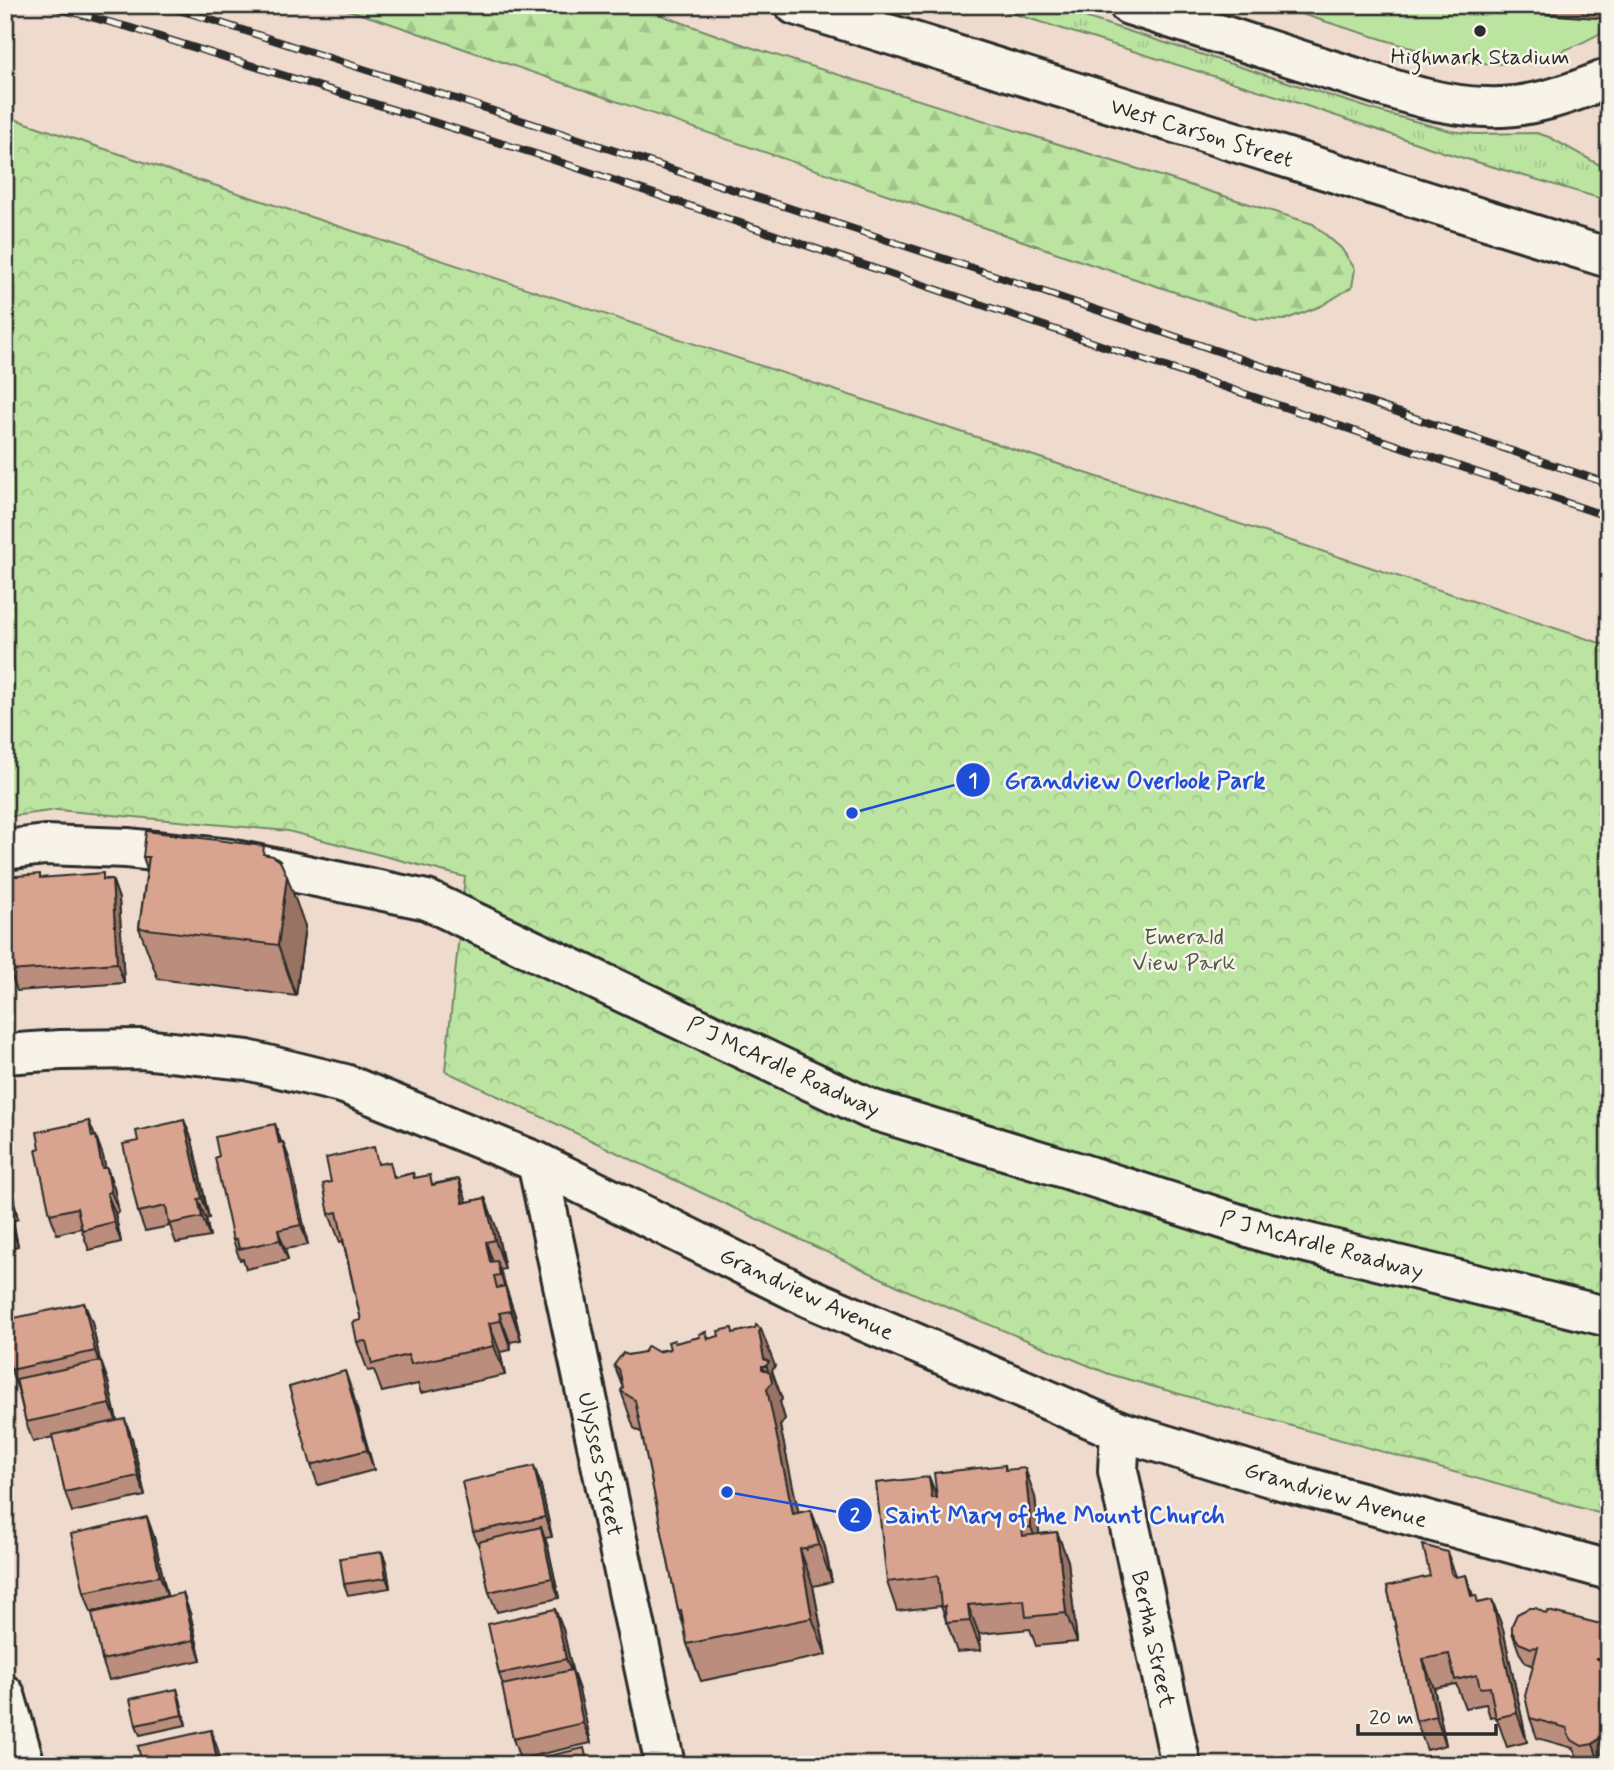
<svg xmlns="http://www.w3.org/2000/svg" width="1614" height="1770" viewBox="0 0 1614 1770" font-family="Mynerve,sans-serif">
<defs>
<pattern id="grass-tufts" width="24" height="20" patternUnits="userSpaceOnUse" patternTransform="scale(1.75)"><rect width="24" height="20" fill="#bbe4a1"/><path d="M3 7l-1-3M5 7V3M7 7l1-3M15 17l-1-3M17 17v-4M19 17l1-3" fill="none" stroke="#a1c48b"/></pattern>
<pattern id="forest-firs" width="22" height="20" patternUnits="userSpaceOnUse" patternTransform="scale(1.75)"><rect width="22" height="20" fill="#bbe4a1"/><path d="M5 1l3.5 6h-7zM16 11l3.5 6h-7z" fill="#a1c48b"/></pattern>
<pattern id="park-crowns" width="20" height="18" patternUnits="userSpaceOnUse" patternTransform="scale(1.75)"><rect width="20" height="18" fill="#bbe4a1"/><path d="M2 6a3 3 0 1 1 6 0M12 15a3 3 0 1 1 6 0" fill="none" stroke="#a1c48b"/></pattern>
</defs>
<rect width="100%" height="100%" fill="#eedbcd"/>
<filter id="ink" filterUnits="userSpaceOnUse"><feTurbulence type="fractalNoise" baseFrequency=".0143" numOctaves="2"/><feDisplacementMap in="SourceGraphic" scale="14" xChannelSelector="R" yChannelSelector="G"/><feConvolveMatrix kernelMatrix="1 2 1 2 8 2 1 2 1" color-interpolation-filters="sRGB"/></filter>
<g filter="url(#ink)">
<polygon fill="url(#grass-tufts)" stroke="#738866" stroke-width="2" points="986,5 1047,5 1381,112 1451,131 1475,134 1537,133 1549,137 1609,170 1609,201 1443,152 1283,98"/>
<polygon fill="url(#forest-firs)" stroke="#738866" stroke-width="2" points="332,5 633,5 753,48 1313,224 1341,248 1355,269 1352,287 1321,306 1284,320 1256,319 1078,260 386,22"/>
<polygon fill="url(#park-crowns)" stroke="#738866" stroke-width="2" points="5,116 1609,646 1609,1516 1109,1374 915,1294 445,1071 465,877 288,831 57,810 5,817"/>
<path fill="#bbe4a1" stroke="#738866" stroke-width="2" d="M1274,5h335v23c-41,25 -89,41 -138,34 -30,-4 -60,-14 -89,-23 -36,-11 -72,-22 -108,-34z"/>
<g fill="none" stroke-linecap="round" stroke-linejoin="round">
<g stroke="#2b2b2b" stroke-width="44">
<g id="minor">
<path d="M1129,5c67,22 135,43 202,65 50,15 102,36 155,37 43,2 84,-13 123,-29"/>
<polyline points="5,1054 61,1050 142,1049 247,1060 345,1084 537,1162 810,1298 1120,1431 1270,1477 1609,1570"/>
<polyline points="537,1162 665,1765"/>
<polyline points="1120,1431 1118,1471 1181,1765"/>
<polyline points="5,1695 25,1765"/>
</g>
</g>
<g stroke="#2b2b2b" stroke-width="44">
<g id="major">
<polyline points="795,5 1609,258"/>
<polyline points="5,850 45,845 127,848 230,859 427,900 870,1109 1067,1169 1267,1233 1609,1317"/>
</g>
</g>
<use href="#minor" stroke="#f7f3e8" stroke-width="38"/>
<use href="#major" stroke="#f7f3e8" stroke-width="38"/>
<g stroke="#2b2b2b" stroke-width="8">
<g id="rail">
<polyline points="45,5 128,27 539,155 1609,517"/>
<polyline points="160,5 196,15 469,103 1006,279 1609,484"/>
</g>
</g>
<use href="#rail" stroke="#f7f3e8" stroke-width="5" stroke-dasharray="16" stroke-linecap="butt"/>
</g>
<g fill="#bb8d7b" stroke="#2b2b2b" stroke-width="2">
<polygon points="1420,5 1609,5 1609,19"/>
<polygon points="268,855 305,926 296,996 158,979 139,928 147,869 143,857"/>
<polygon points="41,878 112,879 119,899 124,983 17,991 10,971"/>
<polygon points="184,1120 192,1140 209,1218 206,1219 210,1237 176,1243 170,1226 145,1231 138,1212 138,1141"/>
<polygon points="89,1121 103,1156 105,1168 107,1168 114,1188 119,1212 115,1213 121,1242 89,1250 81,1228 57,1234 50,1214 40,1148"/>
<polygon points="275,1124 281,1142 283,1142 290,1161 308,1245 285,1249 288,1260 246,1269 243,1259 240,1260 233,1240 219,1156"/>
<polygon points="5,1164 18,1219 13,1221 18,1246 11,1248 12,1258 5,1259"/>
<polygon points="380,1164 396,1177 413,1173 415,1178 433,1184 459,1179 467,1202 485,1198 496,1227 505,1269 500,1270 515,1315 521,1340 510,1342 511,1350 500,1352 505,1375 421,1393 418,1384 382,1392 374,1370 368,1371 357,1342 361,1320 343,1241 340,1242 329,1214"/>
<polygon points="84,1303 92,1322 100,1361 108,1381 117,1420 132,1438 145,1496 72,1512 65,1492 53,1437 33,1442 26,1422 18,1390 11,1370"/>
<polygon points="706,1332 709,1339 734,1333 775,1366 772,1370 782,1399 780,1402 785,1419 780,1426 798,1513 811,1510 825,1547 832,1582 813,1586 826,1655 701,1681 687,1644 685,1629 678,1610 642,1433 634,1428 621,1391 623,1388 614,1365 628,1355 670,1349 676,1343 700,1337"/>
<polygon points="352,1391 374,1470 318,1485 311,1465"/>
<polygon points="1005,1465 1006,1470 1035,1497 1039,1534 1057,1532 1068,1561 1077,1642 1036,1646 1030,1629 979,1634 981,1650 957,1652 941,1606 897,1611 887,1582 929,1477 937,1497"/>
<polygon points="534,1466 541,1486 552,1537 545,1538 548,1547 559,1598 497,1612 489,1592 481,1552 473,1532"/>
<polygon points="147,1517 154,1537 167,1595 91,1612 84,1592"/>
<polygon points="382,1552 386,1562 390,1588 348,1595 344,1584"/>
<polygon points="1456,1577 1479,1603 1492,1600 1503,1629 1527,1742 1507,1747 1496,1716 1490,1717 1486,1704 1465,1708 1456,1684 1434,1688 1446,1745 1427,1750 1416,1721 1387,1586"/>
<polygon points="190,1613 201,1660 109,1680 102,1660"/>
<polygon points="1546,1614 1609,1626 1609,1756 1600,1764 1587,1765 1579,1760 1573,1748 1537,1738 1530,1718 1533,1666 1526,1663 1519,1652 1512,1632"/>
<polygon points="563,1629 572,1670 579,1690 591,1743 520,1759 513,1739 503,1685 499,1674"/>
<polygon points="177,1689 180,1699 186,1725 140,1735 136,1725"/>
</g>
<g fill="#987364" stroke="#2b2b2b" stroke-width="2">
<polygon points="287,876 305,926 296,996 278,945"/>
<polygon points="112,879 119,899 124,983 117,963"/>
<polygon points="184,1120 192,1140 209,1218 202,1198"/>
<polygon points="275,1124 282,1144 279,1143"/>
<polygon points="96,1136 103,1156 110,1188 102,1168"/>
<polygon points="283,1142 290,1161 308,1245 301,1225"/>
<polygon points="5,1164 18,1219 7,1190 5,1181"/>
<polygon points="107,1168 114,1188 119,1212 111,1192"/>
<polygon points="459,1179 469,1208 463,1203"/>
<polygon points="107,1193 115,1213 121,1242 114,1222"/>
<polygon points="485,1198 496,1227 505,1269 495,1240"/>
<polygon points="198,1199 206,1219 210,1237 202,1217"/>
<polygon points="5,1200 13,1221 18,1246 8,1218"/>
<polygon points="278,1230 285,1249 288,1260 280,1240"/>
<polygon points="5,1234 11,1248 12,1258 5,1238"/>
<polygon points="486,1242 496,1271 490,1262"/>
<polygon points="497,1261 515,1315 521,1340 511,1311"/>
<polygon points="84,1303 92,1322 102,1371 95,1351"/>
<polygon points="499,1313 510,1342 511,1350 501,1321"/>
<polygon points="489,1323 500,1352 505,1375 494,1346"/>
<polygon points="761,1329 775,1366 772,1370 773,1375 782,1399 780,1402 785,1419 780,1426 807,1551 793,1514 762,1369 762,1366 769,1386 772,1382 764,1359 759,1332"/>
<polygon points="101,1361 108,1381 117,1423 110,1404"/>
<polygon points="345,1371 352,1391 374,1470 367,1450"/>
<polygon points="125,1419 132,1438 145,1496 138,1476"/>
<polygon points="534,1466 541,1486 552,1537 545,1517"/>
<polygon points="1025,1468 1035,1497 1042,1556 1031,1527"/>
<polygon points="929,1477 940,1506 932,1498"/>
<polygon points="811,1510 825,1547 832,1582 819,1545"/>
<polygon points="147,1517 154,1537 167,1595 160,1576"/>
<polygon points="541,1527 548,1547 559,1598 552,1578"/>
<polygon points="1057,1532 1068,1561 1077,1642 1066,1613"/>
<polygon points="800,1549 813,1586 826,1655 812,1618"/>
<polygon points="382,1552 386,1562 390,1588 386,1578"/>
<polygon points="1447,1552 1458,1581 1451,1573"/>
<polygon points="1466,1575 1476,1604 1471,1596"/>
<polygon points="183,1593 190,1613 201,1660 194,1640"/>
<polygon points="1492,1600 1503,1629 1527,1742 1517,1713"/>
<polygon points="968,1605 979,1634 981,1650 970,1621"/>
<polygon points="555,1609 563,1629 574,1679 566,1659"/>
<polygon points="1609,1631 1609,1670 1604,1658 1605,1645"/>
<polygon points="1423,1659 1434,1688 1446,1745 1436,1716"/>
<polygon points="572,1670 579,1690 591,1743 583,1723"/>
<polygon points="177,1689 180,1699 186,1725 182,1715"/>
<polygon points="211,1730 218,1750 221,1765 218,1765"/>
<polygon points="1601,1737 1609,1756 1600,1764 1593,1744"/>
</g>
<g fill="#d9a48f" stroke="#2b2b2b" stroke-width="2">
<polygon points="146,831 264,846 263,854 273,856 280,861 287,876 278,945 139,928 149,857 143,857"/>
<polygon points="103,873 103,880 112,879 117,963 10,971 5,911 5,877 40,874 40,878"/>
<polygon points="184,1120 202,1198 198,1199 202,1217 169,1224 166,1206 138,1212 123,1144 138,1141 136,1131"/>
<polygon points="89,1121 92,1137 96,1136 102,1168 107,1168 111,1192 107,1193 114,1222 82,1230 77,1208 50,1214 36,1150 40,1148 37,1132"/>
<polygon points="275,1124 279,1143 283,1142 301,1225 278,1230 280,1240 239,1249 237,1239 233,1240 215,1158 219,1156 215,1137"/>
<polygon points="374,1147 378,1164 390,1162 394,1178 413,1173 414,1178 430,1175 432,1185 459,1179 463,1203 485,1198 495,1240 486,1242 490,1262 497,1261 500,1275 494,1276 497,1288 505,1286 511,1311 499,1313 501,1321 489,1323 494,1346 411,1364 408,1355 372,1364 366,1341 357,1342 353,1322 361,1320 337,1212 329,1214 323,1184 331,1182 326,1158"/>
<polygon points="84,1303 95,1351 11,1370 5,1344 5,1320"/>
<polygon points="756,1325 761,1329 759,1332 764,1359 769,1362 766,1366 762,1366 762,1369 770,1373 772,1382 767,1389 793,1514 811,1510 819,1545 800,1549 812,1618 687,1644 681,1610 678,1610 635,1400 621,1391 623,1387 619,1369 614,1365 623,1353 628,1355 644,1352 648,1346 658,1352 670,1349 668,1342 674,1340 675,1343 700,1337 699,1334 706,1332 708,1339 719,1336 718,1331 732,1328 733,1333 755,1328"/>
<polygon points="101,1361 110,1404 26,1422 16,1379"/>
<polygon points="345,1371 367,1450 311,1465 289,1387"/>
<polygon points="125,1419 138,1476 65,1492 52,1435"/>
<polygon points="1005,1465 1005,1470 1025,1468 1031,1527 1022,1528 1023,1536 1057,1532 1066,1613 1026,1617 1024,1600 968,1605 970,1621 946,1623 945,1606 941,1607 938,1576 887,1582 876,1483 929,1477 932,1498 937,1498 934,1473"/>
<polygon points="534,1466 545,1517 473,1532 462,1482"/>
<polygon points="147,1517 160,1576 84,1592 71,1534"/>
<polygon points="541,1527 552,1578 489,1592 478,1542"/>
<polygon points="1423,1545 1447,1552 1451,1573 1456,1577 1466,1575 1471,1596 1476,1595 1478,1603 1492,1600 1517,1713 1496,1718 1490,1687 1480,1688 1477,1675 1455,1680 1449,1654 1423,1659 1436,1716 1416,1721 1387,1586 1430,1576"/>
<polygon points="382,1552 386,1578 344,1584 340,1558"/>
<polygon points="183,1593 194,1640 102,1660 92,1613"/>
<polygon points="1529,1608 1536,1608 1546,1614 1548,1611 1609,1626 1605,1645 1607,1646 1604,1658 1596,1658 1609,1665 1609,1732 1607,1739 1601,1737 1593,1744 1582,1746 1572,1740 1568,1734 1567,1728 1530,1718 1525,1696 1538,1647 1531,1648 1519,1643 1512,1632 1512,1625 1517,1614"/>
<polygon points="555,1609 566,1659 499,1674 488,1624"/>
<polygon points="572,1670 583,1723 513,1739 502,1685"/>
<polygon points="177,1689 182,1715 136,1725 130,1699"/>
<polygon points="211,1730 218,1765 142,1765 138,1746"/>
<polygon points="584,1748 588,1765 509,1765"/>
</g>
</g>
<circle fill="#2b2b2b" stroke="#f7f3e8" stroke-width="2.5" cx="1480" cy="31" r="7"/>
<g text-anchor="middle" stroke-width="5" stroke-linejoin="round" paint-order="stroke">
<g font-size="23" fill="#2b2b2b" stroke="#f7f3e8">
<text x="1480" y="64">Highmark Stadium</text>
</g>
<g font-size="23" fill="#2b2b2b" stroke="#f7f3e8">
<text transform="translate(1202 132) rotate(17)" y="8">West Carson Street</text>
<text transform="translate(784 1066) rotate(25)" y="8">P J McArdle Roadway</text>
<text transform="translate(1322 1244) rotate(15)" y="8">P J McArdle Roadway</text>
<text transform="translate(807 1293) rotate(25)" y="8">Grandview Avenue</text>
<text transform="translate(601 1464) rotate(78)" y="8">Ulysses Street</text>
<text transform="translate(1336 1494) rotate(16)" y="8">Grandview Avenue</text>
<text transform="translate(1154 1639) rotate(78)" y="8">Bertha Street</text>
</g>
<g font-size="23" fill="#4f5948" stroke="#f7f3e8">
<text x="1184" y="944">Emerald<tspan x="1184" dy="26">View Park</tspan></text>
</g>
</g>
<path fill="none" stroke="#1d4ed8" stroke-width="2.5" d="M852 813L973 780M727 1492L855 1515"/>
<g fill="#1d4ed8" stroke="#f7f3e8" stroke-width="2.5">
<circle cx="852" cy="813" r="7"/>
<circle cx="727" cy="1492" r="7"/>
<circle cx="973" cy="780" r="18"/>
<circle cx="855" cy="1515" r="18"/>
</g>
<g font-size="21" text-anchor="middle" font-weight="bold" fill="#fff">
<text x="973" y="787">1</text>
<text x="855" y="1522">2</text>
</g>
<g font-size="24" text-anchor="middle" font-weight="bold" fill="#1d4ed8" stroke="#f7f3e8" stroke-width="5" stroke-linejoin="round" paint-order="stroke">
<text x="1135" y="788">Grandview Overlook Park</text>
<text x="1055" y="1523">Saint Mary of the Mount Church</text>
</g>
<rect width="1614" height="1770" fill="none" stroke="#f7f3e8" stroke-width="28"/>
<rect x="14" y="14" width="1586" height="1742" fill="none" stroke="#2b2b2b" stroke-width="2.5" filter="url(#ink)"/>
<path d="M1358 1724v10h138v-10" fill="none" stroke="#2b2b2b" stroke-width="3.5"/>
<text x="1369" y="1724" font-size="21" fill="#2b2b2b" stroke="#f7f3e8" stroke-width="5" paint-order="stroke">20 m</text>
</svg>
